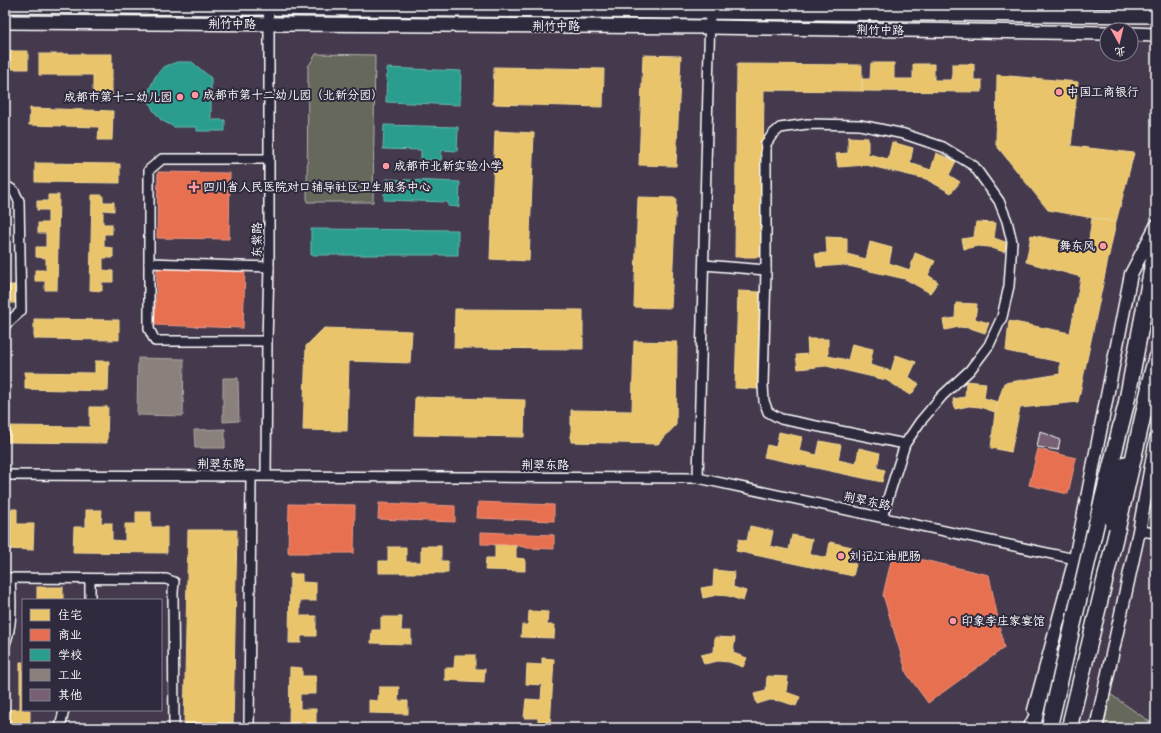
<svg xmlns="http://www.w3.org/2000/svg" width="1161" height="733" viewBox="0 0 1161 733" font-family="Kalam,'LXGW WenKai TC',sans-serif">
<rect width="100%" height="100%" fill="#453a4d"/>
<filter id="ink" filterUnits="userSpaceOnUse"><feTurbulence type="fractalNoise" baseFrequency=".025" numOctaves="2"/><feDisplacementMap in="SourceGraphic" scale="8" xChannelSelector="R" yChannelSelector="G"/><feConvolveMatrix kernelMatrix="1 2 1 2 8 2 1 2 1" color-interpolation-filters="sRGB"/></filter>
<g filter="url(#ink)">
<g fill="#65685a" stroke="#b2b4ac">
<polygon points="316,54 375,55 373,202 307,202 308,67"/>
<polygon points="1110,694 1156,726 1156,728 1104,728"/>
</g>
<g fill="#e9c46a" stroke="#f0d697">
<polygon points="5,51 28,51 28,69 8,69 7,157 5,157"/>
<polygon points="39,54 112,54 112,98 93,98 93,75 39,75"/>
<polygon points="643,55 681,56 676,166 639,165"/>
<polygon points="871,63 894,63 894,79 913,79 913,64 934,64 934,80 952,80 952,64 974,64 974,80 982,80 982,92 862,91 862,79 870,79"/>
<polygon points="737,64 862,65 862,91 764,90 762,257 735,257"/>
<polygon points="494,67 604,69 603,107 493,104"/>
<polygon points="997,75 1078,82 1071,146 1134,153 1116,222 1048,210 996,145"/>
<polygon points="30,108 113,111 112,140 98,140 99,127 29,125"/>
<polygon points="495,131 534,133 529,261 490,259"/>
<polygon points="848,137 868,138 868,154 888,159 892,142 913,148 910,163 931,170 936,153 956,161 949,175 960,182 951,193 926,179 866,165 838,167 836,154 848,153"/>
<polygon points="35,163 120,164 120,183 35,182"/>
<rect x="5" y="190" width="2" height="15"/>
<polygon points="48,195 59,195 57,290 45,290 45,281 35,281 35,270 46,270 46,258 36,257 36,247 46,247 46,233 38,233 38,223 48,223 48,210 37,210 37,201 48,201"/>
<polygon points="92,195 103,195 103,202 114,202 114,211 103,210 103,224 112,224 112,234 104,234 104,247 113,248 113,258 103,258 103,270 113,271 113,282 102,282 102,291 90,290"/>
<polygon points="638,197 676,198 671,308 634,307"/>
<polygon points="1092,218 1116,222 1078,402 1020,408 1011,452 991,448 995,412 1004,383 1060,374 1060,362 1006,351 1009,321 1070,333 1081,277 1026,262 1031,235 1088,246"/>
<polygon points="976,222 996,223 994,238 1008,243 1004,252 989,247 978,246 964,249 962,239 974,237"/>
<polygon points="826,237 847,238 847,254 866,259 870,242 892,248 889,263 910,270 915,253 935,261 928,275 938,282 930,293 905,279 844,265 817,267 815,254 827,253"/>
<rect x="5" y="285" width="10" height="18"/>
<polygon points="738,291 761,292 758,389 735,388"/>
<polygon points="956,303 977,304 975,319 989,323 985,333 970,328 959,327 945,330 943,320 955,318"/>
<polygon points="455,309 583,310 583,349 454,348"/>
<polygon points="34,319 119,320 119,340 34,339"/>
<polygon points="324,328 412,331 410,363 349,361 347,431 303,430 306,346"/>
<polygon points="807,339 828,339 828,356 848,360 852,344 873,349 870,365 891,371 896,355 916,362 909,377 919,384 911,395 886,380 826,366 798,369 796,355 808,354"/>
<polygon points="634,341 677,342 676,425 658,444 571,442 571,410 632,411"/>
<polygon points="95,361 109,361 108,391 25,389 25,372 95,373"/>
<polygon points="966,381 986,383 984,398 998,402 995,412 980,407 969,406 955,409 953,399 965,397"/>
<polygon points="415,397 525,400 524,437 414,435"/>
<polygon points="90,407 108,407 107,443 5,442 5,426 90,427"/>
<polygon points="779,432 802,437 799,451 817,455 820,441 841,445 838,460 856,464 859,448 880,453 877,468 885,470 882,482 764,457 767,445 776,447"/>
<polygon points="5,509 17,509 17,524 34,524 33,550 5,549"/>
<polygon points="86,510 102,510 101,523 112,523 112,540 125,541 125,524 136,524 136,512 151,512 151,527 167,527 167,553 73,552 74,527 86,527"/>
<polygon points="750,526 773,531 770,546 789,550 792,535 812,539 809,554 827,558 830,542 852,547 848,562 856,564 853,576 736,551 739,539 747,541"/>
<polygon points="188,530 237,530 233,728 184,728"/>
<polygon points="495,544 516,545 516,558 525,559 525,571 485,570 486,558 495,558"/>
<polygon points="421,546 441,546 441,561 448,561 448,573 379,573 379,561 388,561 388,547 406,547 406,562 421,562"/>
<polygon points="714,570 734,572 733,587 746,591 743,601 728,596 717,595 703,598 701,588 713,586"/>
<polygon points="290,574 302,574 302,582 316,583 316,601 300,601 300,616 316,616 316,636 301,636 301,643 289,643"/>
<rect x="37" y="587" width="26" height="13"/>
<polygon points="529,611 548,612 547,625 555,625 554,638 521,637 522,625 528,625"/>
<polygon points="381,617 402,617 401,631 411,631 411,644 371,643 372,630 381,630"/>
<polygon points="715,637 735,638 733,653 747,658 743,667 729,662 718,661 704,664 701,655 714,652"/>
<polygon points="455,655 475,655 475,669 485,669 484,682 445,680 445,668 454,668"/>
<polygon points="542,658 554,659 550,727 538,727 538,718 524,718 526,699 541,700 542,685 526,684 527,664 542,665"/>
<polygon points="20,662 23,662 23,710 30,710 30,728 5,728 5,710 20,709"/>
<polygon points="290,667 302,668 302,676 316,676 316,694 300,694 300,709 316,709 316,728 289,728"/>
<polygon points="767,676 788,677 786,692 800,697 796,706 781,701 770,700 757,704 754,694 766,691"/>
<polygon points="379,687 399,687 398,701 408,701 408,714 369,713 369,700 378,701"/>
</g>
<g fill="#e76f51" stroke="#ee9a85">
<polygon points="158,172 230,173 229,239 157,238"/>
<polygon points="157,268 245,270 243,328 155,325"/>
<polygon points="1038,449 1076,458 1068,494 1029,485"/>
<polygon points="478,502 554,505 554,521 477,518"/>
<polygon points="379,503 455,506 455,522 378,519"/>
<polygon points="289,504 355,505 354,553 288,553"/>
<polygon points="481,532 554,535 554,549 527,548 516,545 481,544"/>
<polygon points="893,553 989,575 1004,648 928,703 907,674 883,595"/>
</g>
<g fill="#2a9d8f" stroke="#6abab1">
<polygon points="177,62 192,62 211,78 211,120 225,120 225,131 197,131 197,127 174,127 161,120 153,110 149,101 149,90 155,77 163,67"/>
<polygon points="387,68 461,71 460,105 386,102"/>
<polygon points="384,125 458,127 457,151 442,150 441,160 421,160 421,150 383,149"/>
<polygon points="385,179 460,182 459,207 448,206 448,202 384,200"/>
<polygon points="311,229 458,230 458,255 311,255"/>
</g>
<g fill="#8a817c" stroke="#ada7a3">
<polygon points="138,358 184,359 183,416 137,415"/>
<polygon points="223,378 238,378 239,421 223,422"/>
<polygon points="225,429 225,448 195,448 194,430"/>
</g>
<polygon fill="#776073" stroke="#fff" points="1040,431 1060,440 1058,450 1037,447"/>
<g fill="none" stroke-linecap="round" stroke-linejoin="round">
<g stroke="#fff" stroke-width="12">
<g id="minor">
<polyline points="5,185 14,191 19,201 21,311 5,325"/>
<polyline points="149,263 269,267"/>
<polyline points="704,265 766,270"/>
<polyline points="267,341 155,341 149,329 149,170 162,159 269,159"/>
<polyline points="5,475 698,478 1075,559"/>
<polyline points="266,475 267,341 269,267 269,24 268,5"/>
<polyline points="698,478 710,12"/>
<polyline points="882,517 905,444 920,422 942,396 970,370 980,357 989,345 1002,317 1009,286 1012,242 1007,221 999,201 974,166 943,147 904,134 860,125 807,124 780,128 772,135 766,144 766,270 763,385 764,401 768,412 781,419 905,444"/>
<polyline points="1139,531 1156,533"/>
<polyline points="5,578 166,579 174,582 173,592 174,728"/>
<polyline points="90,579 90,600"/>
<path d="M5,644c8,-20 6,-45 5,-66"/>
<polyline points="60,728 64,710"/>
<polyline points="249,728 251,476"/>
</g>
</g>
<g stroke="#fff" stroke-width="15">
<g id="tertiary">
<polyline points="1034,710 1075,559 1131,274 1156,226"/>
<polyline points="1096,728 1139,531 1156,439"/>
</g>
</g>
<g stroke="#fff" stroke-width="16">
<g id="secondary">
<polyline points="5,6 1156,16"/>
<polyline points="5,22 710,27 1107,33"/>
<polyline points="1131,34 1156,35"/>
</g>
</g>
<g stroke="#fff" stroke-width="18">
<g id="primary">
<polyline points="1149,384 1156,358"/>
<polyline points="1097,521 1126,405 1156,247"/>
<polyline points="1058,728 1109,520 1125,464"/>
</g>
</g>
<g stroke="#fff" stroke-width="18">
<g id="trunk">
<polyline points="1117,530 1153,372"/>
<polyline points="1031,728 1041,708 1060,658"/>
</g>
</g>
<use href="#minor" stroke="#2f2a3d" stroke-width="9"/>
<use href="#tertiary" stroke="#2f2a3d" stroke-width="12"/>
<use href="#secondary" stroke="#2f2a3d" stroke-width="13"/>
<use href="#primary" stroke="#2f2a3d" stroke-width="15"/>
<use href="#trunk" stroke="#2f2a3d" stroke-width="15"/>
<g stroke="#fff" stroke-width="18" stroke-linecap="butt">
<polyline id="primary-bridge" points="1049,728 1097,521"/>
</g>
<g stroke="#fff" stroke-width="18" stroke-linecap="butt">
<polyline id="trunk-bridge" points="1071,728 1071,720 1117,530"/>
</g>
<use href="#primary-bridge" stroke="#2f2a3d" stroke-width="15"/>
<use href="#trunk-bridge" stroke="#2f2a3d" stroke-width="15"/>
</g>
</g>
<g fill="#ff9aa2" stroke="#2f2a3d" stroke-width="1.5">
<circle cx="1059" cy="92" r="4"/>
<circle cx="195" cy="95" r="4"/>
<circle cx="180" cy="97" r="4"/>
<circle cx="386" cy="166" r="4"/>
<path d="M192 181h4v4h4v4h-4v4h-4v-4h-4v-4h4z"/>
<circle cx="1103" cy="246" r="4"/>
<circle cx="841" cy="556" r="4"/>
<circle cx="953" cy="621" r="4"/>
</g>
<g text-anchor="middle" stroke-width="4" stroke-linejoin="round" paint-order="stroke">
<g font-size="12" fill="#fff" stroke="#2f2a3d">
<text x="232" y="28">荆竹中路</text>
<text x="556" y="30">荆竹中路</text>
<text transform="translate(880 30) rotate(1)" y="4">荆竹中路</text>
<text transform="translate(257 240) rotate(-90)" y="4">东紫路</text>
<text x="221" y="468">荆翠东路</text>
<text x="545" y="469">荆翠东路</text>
<text transform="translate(867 501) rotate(12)" y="4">荆翠东路</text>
</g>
<g font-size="12" fill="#fff" stroke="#2f2a3d" text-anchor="start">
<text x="1067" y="96">中国工商银行</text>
<text x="203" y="99">成都市第十二幼儿园（北新分园）</text>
<text x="172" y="101" text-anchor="end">成都市第十二幼儿园</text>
<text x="394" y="170">成都市北新实验小学</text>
<text x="203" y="191">四川省人民医院对口辅导社区卫生服务中心</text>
<text x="1095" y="250" text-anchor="end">舞东风</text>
<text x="849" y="560">刘记江油肥肠</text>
<text x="961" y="625">印象李庄家宴馆</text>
</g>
</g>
<rect width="1161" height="733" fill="none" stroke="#2f2a3d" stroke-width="20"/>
<rect x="10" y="10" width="1141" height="713" fill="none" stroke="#fff" stroke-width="1.5" filter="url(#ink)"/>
<rect x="22" y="599" width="140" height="112" fill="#2f2a3d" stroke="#827f8b"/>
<rect x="30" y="609" width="20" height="12" fill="#e9c46a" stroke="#827f8b"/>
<text x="58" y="619" font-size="12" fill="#ffffff">住宅</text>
<rect x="30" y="629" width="20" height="12" fill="#e76f51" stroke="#827f8b"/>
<text x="58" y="639" font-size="12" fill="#ffffff">商业</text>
<rect x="30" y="649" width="20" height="12" fill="#2a9d8f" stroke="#827f8b"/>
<text x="58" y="659" font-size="12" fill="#ffffff">学校</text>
<rect x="30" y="669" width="20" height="12" fill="#8a817c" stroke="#827f8b"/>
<text x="58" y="679" font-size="12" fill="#ffffff">工业</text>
<rect x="30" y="689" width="20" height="12" fill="#776073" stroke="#827f8b"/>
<text x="58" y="699" font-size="12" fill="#ffffff">其他</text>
<g transform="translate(1119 42) rotate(172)"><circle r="19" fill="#2f2a3d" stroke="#827f8b"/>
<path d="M0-3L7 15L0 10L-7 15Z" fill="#ff9aa2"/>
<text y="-6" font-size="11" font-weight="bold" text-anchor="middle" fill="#ffffff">北</text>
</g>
</svg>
